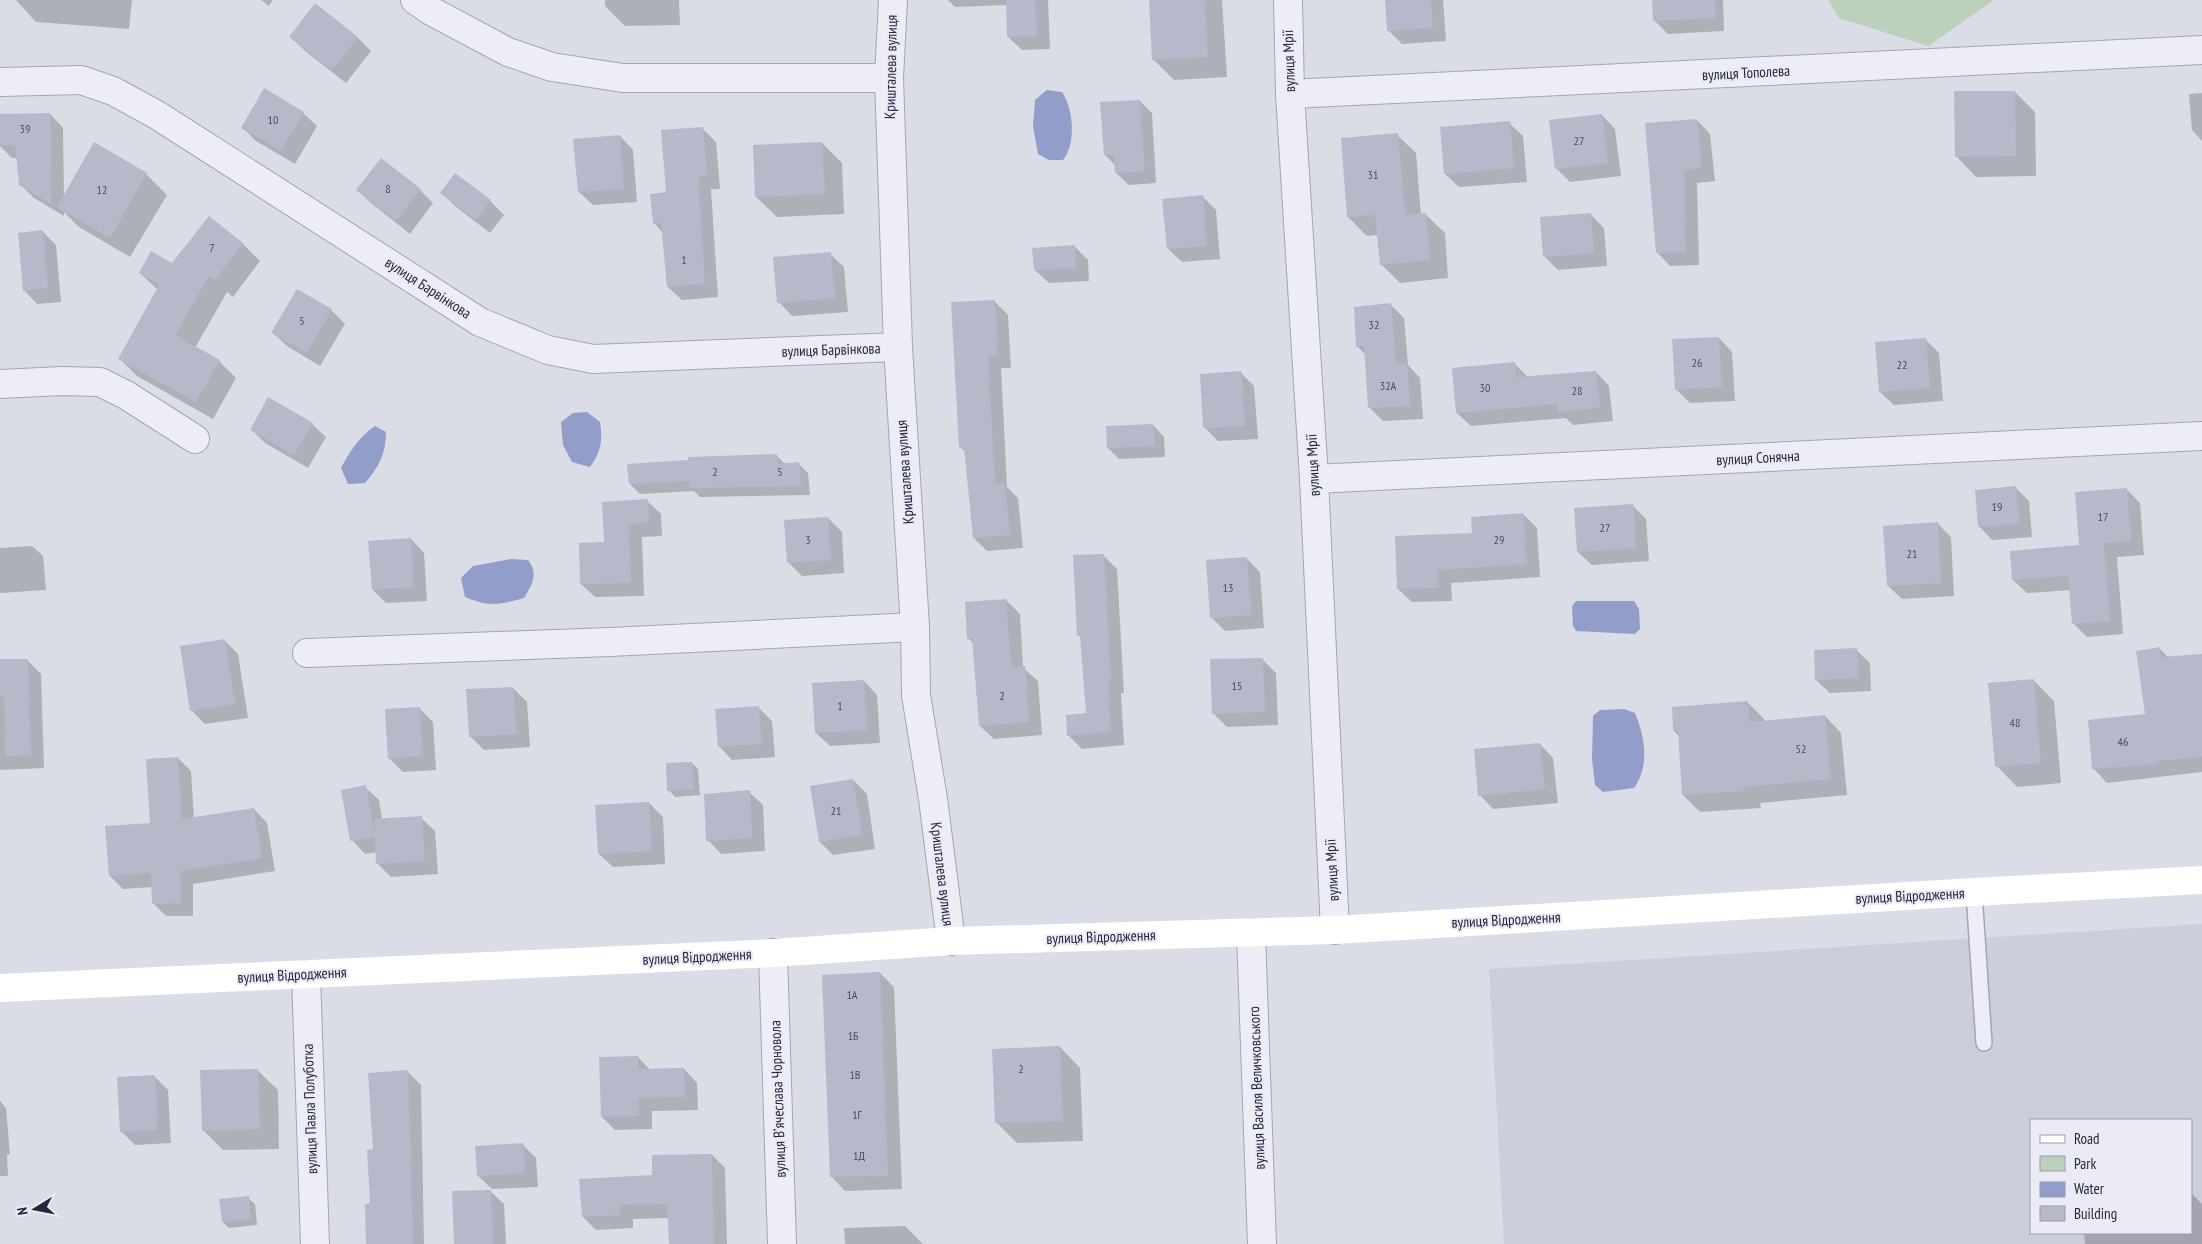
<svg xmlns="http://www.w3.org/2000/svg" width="2202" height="1244" viewBox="0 0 2202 1244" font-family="'PT Sans Narrow',sans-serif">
<rect width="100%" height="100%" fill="#dadce6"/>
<path fill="#cccedc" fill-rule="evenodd" d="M2202,924v320h-698l-15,-275zM2031,1120h160v113h-160z"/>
<polygon fill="#bbd1bb" points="1828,0 1994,0 1928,46 1839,18"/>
<g fill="#929eca">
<path d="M1047,90l15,2c12,18 14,52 1,68h-14l-11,-6 -5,-28 2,-26z"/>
<path d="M587,412l13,10c3,18 1,30 -10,45l-18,-5 -9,-17 -2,-23 12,-9z"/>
<path d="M375,426l11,6c0,21 -7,35 -21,51l-17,1 -7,-16c9,-17 18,-31 34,-42z"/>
<path d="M511,559l17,1c11,14 4,25 -4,38 -24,7 -36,9 -59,-1l-4,-19 12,-12z"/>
<polygon points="1576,601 1634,601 1639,609 1640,629 1635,634 1576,631 1573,626 1572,606"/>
<path d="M1624,709l11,4c10,25 15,52 -1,75l-31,4 -8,-7 -3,-26 1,-43 7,-6z"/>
</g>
<g fill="#0003">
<polygon points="16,0 132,0 129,29 36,22"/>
<polygon points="261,0 273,0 269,6"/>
<polygon points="605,0 679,0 680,25 625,26 605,6"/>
<polygon points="948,0 1048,0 1050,49 1022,50 1008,37 1007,5 955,7"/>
<polygon points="1150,0 1222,0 1227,77 1174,80 1153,59"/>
<polygon points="1386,0 1443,0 1446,41 1402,44 1388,30"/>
<polygon points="1653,0 1723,0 1724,31 1668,34 1655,21"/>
<polygon points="315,5 358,38 371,51 346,83 304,50 291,37"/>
<polygon points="2015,92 2035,112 2036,176 1976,177 1956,156"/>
<polygon points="2202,93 2202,141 2192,130 2189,94"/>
<polygon points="1140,101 1152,113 1156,183 1129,185 1116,173 1116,166 1105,155"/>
<polygon points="303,113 317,126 295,164 256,141 243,128"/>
<polygon points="50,114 63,128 64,197 94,144 146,174 167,195 130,257 79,227 64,212 64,216 34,198 20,184 17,158 12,158 0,146 0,115"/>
<polygon points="1602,115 1615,129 1621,176 1570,182 1556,168"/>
<polygon points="1697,120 1710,134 1715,181 1697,183 1699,265 1670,266 1657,252"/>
<polygon points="1509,123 1523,136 1527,182 1459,187 1445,174"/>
<polygon points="702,128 716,142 720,189 711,189 718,297 682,300 668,287 663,233 654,223 667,193"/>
<polygon points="1397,135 1416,153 1421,215 1426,215 1445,233 1448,278 1400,283 1381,264 1378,235 1367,236 1348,217"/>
<polygon points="620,136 633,150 637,202 593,205 579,192"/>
<polygon points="822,143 842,163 844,214 777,217 756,197"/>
<polygon points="455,175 490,201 504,215 490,233 455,206 441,192"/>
<polygon points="357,190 420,190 433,203 410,234 371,203"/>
<polygon points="1203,197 1216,210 1220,259 1182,262 1168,249"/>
<polygon points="1590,214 1604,228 1607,266 1558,270 1544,256"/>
<polygon points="209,218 243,244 260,261 233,297 227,292 195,348 219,361 236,378 213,419 137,376 120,359 158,290 140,273 173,265"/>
<polygon points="43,232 56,245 61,302 37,304 24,290"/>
<polygon points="1074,246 1088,260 1089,281 1049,283 1035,270"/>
<polygon points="830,254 844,267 848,312 792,316 779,302"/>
<polygon points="994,301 1008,315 1011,368 1001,368 1007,487 1018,498 1023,548 987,551 974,538 966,452 960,447"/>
<polygon points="1390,304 1404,318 1408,365 1420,378 1423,419 1383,421 1370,408 1366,355 1357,346"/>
<polygon points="331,310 345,324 320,366 287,346 273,333"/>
<polygon points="1719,338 1732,352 1735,401 1690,403 1677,390"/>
<polygon points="1925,339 1939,353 1943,401 1894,405 1880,392"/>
<polygon points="1514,363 1529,378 1596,372 1609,386 1613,421 1573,425 1566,418 1471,426 1457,413"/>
<polygon points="1241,373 1254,386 1258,439 1218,441 1204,427"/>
<polygon points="312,424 326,437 308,468 265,443 251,429"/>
<polygon points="1153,425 1164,437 1165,457 1119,459 1108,448"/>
<polygon points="777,456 785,464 798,463 808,473 810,495 700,497 694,491 640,494 630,484"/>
<polygon points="2015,487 2029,501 2032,537 1992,540 1979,526"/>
<polygon points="2126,489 2140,503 2144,555 2117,557 2123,634 2087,637 2073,623 2071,590 2027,593 2013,580 2081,546"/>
<polygon points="647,501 661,514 662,536 642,537 644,596 595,597 581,584 605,544"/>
<polygon points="1632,505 1646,519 1649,561 1592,565 1578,552"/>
<polygon points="1523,514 1537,528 1540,577 1451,583 1452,601 1412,602 1398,589 1474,534"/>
<polygon points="828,518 842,532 844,573 802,576 789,563"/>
<polygon points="1937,523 1951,537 1954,596 1902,599 1888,586"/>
<polygon points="411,539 424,553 427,601 386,603 373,590"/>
<polygon points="32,546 43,556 46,590 0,593 0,548"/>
<polygon points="1103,555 1117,569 1124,693 1121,693 1124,745 1082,749 1068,735 1087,714 1082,639 1078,635"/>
<polygon points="1247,559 1260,572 1264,628 1225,631 1211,617"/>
<polygon points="1006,600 1020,614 1023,668 1038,681 1042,735 994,739 980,726 974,644 968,638"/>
<polygon points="225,641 238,654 248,718 205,724 192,711"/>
<polygon points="2159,648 2169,658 2202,655 2202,772 2107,783 2094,769 2090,721 2146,716"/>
<polygon points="1856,650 1870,663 1871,691 1830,693 1816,680"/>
<polygon points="1262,659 1276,673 1278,725 1227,727 1213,713"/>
<polygon points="27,660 41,674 44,768 0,770 0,661"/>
<polygon points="2033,680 2054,701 2061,783 2017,787 1997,766"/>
<polygon points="864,681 877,695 880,743 830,746 816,733"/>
<polygon points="513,688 527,702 530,747 484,750 470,736"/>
<polygon points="1747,702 1764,719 1764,722 1825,716 1841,733 1847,795 1760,803 1761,808 1700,812 1683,795 1679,736 1674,731"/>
<polygon points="419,708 433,722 436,770 403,772 389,758"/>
<polygon points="759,708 772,721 775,757 732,760 719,746"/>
<polygon points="1540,744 1553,758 1558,803 1493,809 1480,795"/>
<polygon points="178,758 191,771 194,819 254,809 267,823 275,871 193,884 193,916 166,916 153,903 152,887 123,889 110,876 152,824"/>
<polygon points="692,763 698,769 700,795 675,797 669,790"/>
<polygon points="853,780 867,794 875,849 833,855 820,842"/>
<polygon points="365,787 379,800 382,820 421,818 435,831 438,874 391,877 377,863 377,852 365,854 352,840"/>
<polygon points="749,792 763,805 765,851 721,854 708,840"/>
<polygon points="649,803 663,817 665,864 613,867 599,854"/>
<polygon points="880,973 894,987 902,1189 845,1191 832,1177"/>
<polygon points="1060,1047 1080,1068 1083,1141 1017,1143 997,1123"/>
<polygon points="638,1057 650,1070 684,1069 697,1083 698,1110 652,1111 652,1129 615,1130 602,1117"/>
<polygon points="257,1070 278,1090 279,1149 223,1150 203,1130"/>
<polygon points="407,1071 421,1085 424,1244 367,1244 375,1151"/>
<polygon points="154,1076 168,1090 171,1143 135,1145 121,1131"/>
<polygon points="0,1101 6,1108 10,1154 7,1155 8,1176 0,1176"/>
<polygon points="522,1144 536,1158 538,1187 492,1189 478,1176"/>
<polygon points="712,1155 725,1168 727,1244 671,1244 669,1218 633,1219 633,1228 596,1230 583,1217 653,1177"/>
<polygon points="490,1191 504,1204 506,1244 456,1244"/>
<polygon points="2191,1193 2202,1204 2202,1244 2085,1244 2084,1233 2191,1233"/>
<polygon points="248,1198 255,1204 257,1225 229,1228 223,1222"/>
<polygon points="905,1226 923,1244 845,1244 844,1228"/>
</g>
<g fill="#b7b9ca">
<polygon points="1006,0 1035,0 1037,36 1007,37"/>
<polygon points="1149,0 1205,0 1208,57 1152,60"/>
<polygon points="1385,0 1431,0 1433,28 1387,31"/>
<polygon points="1652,0 1715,0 1716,18 1653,21"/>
<polygon points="315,3 358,37 332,70 289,37"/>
<polygon points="264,88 304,112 281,151 241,128"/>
<polygon points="1954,91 2015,91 2016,156 1955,157"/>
<polygon points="1140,100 1145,171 1115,173 1114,155 1104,155 1100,102"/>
<polygon points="50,113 51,204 19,185 15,145 0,145 0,114"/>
<polygon points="1602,114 1608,163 1555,169 1549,120"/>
<polygon points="1697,119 1702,168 1684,170 1686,252 1656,253 1645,123"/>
<polygon points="1510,121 1514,168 1444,174 1440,127"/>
<polygon points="703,127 707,176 698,176 705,284 667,287 661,223 653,224 650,194 666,192 661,130"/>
<polygon points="1398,133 1405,215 1426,213 1430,260 1380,265 1375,215 1347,217 1341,138"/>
<polygon points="620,135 624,189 578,192 573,139"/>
<polygon points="94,142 147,173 110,238 57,207"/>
<polygon points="822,142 825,194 755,197 753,145"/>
<polygon points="381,158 421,189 396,221 356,190"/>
<polygon points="455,173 491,200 476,220 440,193"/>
<polygon points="1203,195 1207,246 1167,249 1162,199"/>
<polygon points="1591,213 1594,253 1543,257 1540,217"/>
<polygon points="209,216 243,243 215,280 209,276 175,335 220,360 196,402 118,359 159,285 139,273 151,251 172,263"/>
<polygon points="43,230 48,288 23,291 18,233"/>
<polygon points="1075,245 1076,268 1034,270 1032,248"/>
<polygon points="831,252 835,298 777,303 773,257"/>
<polygon points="297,289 332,309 307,353 271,333"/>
<polygon points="995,300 998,355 988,355 995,484 1005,483 1010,535 973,538 964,447 959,447 951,302"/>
<polygon points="1391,303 1396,364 1407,363 1410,406 1368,408 1364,346 1356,347 1354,307"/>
<polygon points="1719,337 1722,387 1675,390 1672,339"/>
<polygon points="1926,338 1930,388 1879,392 1875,342"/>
<polygon points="1515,362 1516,377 1596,371 1600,408 1558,412 1557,404 1456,413 1452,368"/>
<polygon points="1241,371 1245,426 1203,428 1200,374"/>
<polygon points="268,397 313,423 294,455 250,430"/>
<polygon points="1153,424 1155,446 1107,448 1106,426"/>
<polygon points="777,454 778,464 799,462 801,486 689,488 689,481 629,484 627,464 688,460 688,457"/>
<polygon points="2016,486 2019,523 1978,527 1975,490"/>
<polygon points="2127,488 2131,541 2104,543 2110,621 2072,624 2068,576 2012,580 2010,551 2079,545 2075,492"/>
<polygon points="648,499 649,522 629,524 631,583 580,584 579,543 604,542 602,502"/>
<polygon points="1633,504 1636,548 1577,552 1574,508"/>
<polygon points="1523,513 1527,564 1438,570 1439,588 1397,589 1395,536 1472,533 1471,517"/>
<polygon points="828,517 831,560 787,563 784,520"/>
<polygon points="1938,522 1941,583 1887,586 1883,526"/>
<polygon points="411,538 414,587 372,590 368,541"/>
<polygon points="1104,554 1111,680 1108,680 1111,731 1067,736 1066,715 1086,713 1080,636 1077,636 1073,555"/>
<polygon points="1247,557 1251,615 1210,618 1206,560"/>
<polygon points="1006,599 1011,667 1025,666 1029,722 979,726 972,638 967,639 965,602"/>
<polygon points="225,639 235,704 190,711 180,646"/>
<polygon points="2160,647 2161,657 2202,654 2202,757 2157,761 2158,764 2092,769 2088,720 2145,714 2136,651"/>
<polygon points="1857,648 1858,678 1815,680 1814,650"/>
<polygon points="1263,658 1265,712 1212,714 1210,659"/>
<polygon points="0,659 28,659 31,755 6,756 4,696 0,696"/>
<polygon points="2034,679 2041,763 1995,767 1988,683"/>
<polygon points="864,680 867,730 815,733 812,683"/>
<polygon points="513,687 517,734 469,737 466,689"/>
<polygon points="1748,701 1750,722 1825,715 1831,779 1744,787 1745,791 1682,795 1678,731 1673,731 1672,707"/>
<polygon points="759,706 762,744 718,747 715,709"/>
<polygon points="420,707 423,756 388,759 385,709"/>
<polygon points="1540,743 1545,789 1478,796 1474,749"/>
<polygon points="178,757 182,819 254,808 262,858 180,871 181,903 152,904 151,873 109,876 105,826 150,823 146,759"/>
<polygon points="692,762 694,789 667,791 666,763"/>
<polygon points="853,779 862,835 819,842 810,786"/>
<polygon points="366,785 375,837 350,841 341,790"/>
<polygon points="750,790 752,838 706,841 704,794"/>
<polygon points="649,802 652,851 598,854 595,805"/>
<polygon points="422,816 425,861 376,864 374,819"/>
<polygon points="880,972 888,1176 830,1177 822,975"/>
<polygon points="1060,1046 1063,1121 995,1123 992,1049"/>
<polygon points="638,1056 638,1069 684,1068 685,1097 639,1098 639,1116 601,1117 599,1057"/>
<polygon points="258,1069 260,1129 202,1131 200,1070"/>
<polygon points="408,1070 413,1244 366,1244 365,1204 370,1203 367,1150 373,1149 368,1073"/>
<polygon points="155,1075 158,1130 120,1132 117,1077"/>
<polygon points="523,1143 525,1173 477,1176 475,1146"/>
<polygon points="712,1154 714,1244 669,1244 667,1204 620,1205 620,1215 582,1217 579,1179 652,1175 652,1155"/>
<polygon points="491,1190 493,1244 454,1244 452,1191"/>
<polygon points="249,1196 251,1219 222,1222 219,1199"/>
</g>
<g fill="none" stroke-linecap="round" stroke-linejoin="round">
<g stroke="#a3a5b3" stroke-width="18">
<polyline id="lane" points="1974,892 1984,1043"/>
</g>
<g stroke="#a3a5b3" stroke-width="30">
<g id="street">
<polyline points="415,0 431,11 508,52 552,67 623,78 889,78"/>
<polyline points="893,0 889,78 898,347 915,627 916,695 933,799 951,941"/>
<polyline points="1288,0 1290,94 1314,479 1335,930"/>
<polyline points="0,82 81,80 113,91 157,115 480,322 548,350 593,359 898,347"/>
<polyline points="1290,94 2202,50"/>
<polyline points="0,384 62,381 100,382 126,395 195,439"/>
<polyline points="1314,479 2202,436"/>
<polyline points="307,653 610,642 915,627"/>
<polyline points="1251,933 1262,1244"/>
<polyline points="773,953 782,1244"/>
<polyline points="306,975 315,1244"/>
</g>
</g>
<use href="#lane" stroke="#edeef5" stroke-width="15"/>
<use href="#street" stroke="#edeef5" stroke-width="28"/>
<polyline stroke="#fff" stroke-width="28" points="0,988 773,953 951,941 1335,930 1974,892 2202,880"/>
</g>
<g text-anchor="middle" stroke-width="4" stroke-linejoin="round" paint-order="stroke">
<g font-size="12" fill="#494b60">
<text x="273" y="124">10</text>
<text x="25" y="133">39</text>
<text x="1579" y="145">27</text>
<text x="1373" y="179">31</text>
<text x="388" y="193">8</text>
<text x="102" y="194">12</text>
<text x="212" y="252">7</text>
<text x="684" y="264">1</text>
<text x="302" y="325">5</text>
<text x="1374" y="329">32</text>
<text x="1697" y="367">26</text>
<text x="1902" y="369">22</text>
<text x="1388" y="390">32A</text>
<text x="1485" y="392">30</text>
<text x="1577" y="395">28</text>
<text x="715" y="476">2</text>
<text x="780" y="476">5</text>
<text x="1997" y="511">19</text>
<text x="2103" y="521">17</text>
<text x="1605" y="532">27</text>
<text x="808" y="544">3</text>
<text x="1499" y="544">29</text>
<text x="1912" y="558">21</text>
<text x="1228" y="592">13</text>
<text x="1237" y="690">15</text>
<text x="1002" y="700">2</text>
<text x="840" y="710">1</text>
<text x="2015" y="727">48</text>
<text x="2123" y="746">46</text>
<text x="1801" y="753">52</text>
<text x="836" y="815">21</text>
<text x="852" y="999">1А</text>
<text x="853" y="1040">1Б</text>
<text x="1021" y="1073">2</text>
<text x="855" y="1079">1В</text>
<text x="857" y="1119">1Г</text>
<text x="859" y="1160">1Д</text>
</g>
<g font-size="15" fill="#24263d" stroke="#eaebf4">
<text transform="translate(1289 61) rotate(-92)" y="5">вулиця Мрії</text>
<text transform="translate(891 67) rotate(-89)" y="5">Кришталева вулиця</text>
<text transform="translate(1746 73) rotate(-3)" y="5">вулиця Тополева</text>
<text transform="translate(428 288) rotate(33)" y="5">вулиця Барвінкова</text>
<text transform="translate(831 350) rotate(-2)" y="5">вулиця Барвінкова</text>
<text transform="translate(1758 458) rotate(-3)" y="5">вулиця Сонячна</text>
<text transform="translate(1313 465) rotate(-93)" y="5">вулиця Мрії</text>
<text transform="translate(905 472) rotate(-94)" y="5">Кришталева вулиця</text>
<text transform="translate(1332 870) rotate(-93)" y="5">вулиця Мрії</text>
<text transform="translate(942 874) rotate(83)" y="5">Кришталева вулиця</text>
<text transform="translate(1910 896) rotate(-3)" y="5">вулиця Відродження</text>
<text transform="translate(1506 920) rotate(-3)" y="5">вулиця Відродження</text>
<text transform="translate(1101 937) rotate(-2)" y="5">вулиця Відродження</text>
<text transform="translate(697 957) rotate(-3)" y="5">вулиця Відродження</text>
<text transform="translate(292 975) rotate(-3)" y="5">вулиця Відродження</text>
<text transform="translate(1257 1088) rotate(-92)" y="5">вулиця Василя Величковського</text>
<text transform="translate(778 1099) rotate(-92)" y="5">вулиця Вʼячеслава Чорновола</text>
<text transform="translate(310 1109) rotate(-92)" y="5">вулиця Павла Полуботка</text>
</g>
</g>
<rect x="2030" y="1119" width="162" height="115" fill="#eaebf4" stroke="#9b9cab"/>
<rect x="2040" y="1135" width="25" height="8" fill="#ffffff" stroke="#9b9cab"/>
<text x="2074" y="1144" font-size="15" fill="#24263d">Road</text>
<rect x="2040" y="1156" width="25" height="15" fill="#bbd1bb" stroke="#9b9cab"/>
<text x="2074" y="1169" font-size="15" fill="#24263d">Park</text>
<rect x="2040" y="1182" width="25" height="15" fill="#929eca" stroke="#9b9cab"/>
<text x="2074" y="1194" font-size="15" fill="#24263d">Water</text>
<rect x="2040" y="1206" width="25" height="15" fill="#b7b9ca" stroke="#9b9cab"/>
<text x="2074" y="1219" font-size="15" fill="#24263d">Building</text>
<g transform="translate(35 1209) rotate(260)" stroke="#eaebf4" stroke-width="4" paint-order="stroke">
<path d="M0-4L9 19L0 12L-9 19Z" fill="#24263d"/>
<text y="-8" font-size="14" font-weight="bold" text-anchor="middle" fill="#24263d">N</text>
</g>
</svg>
